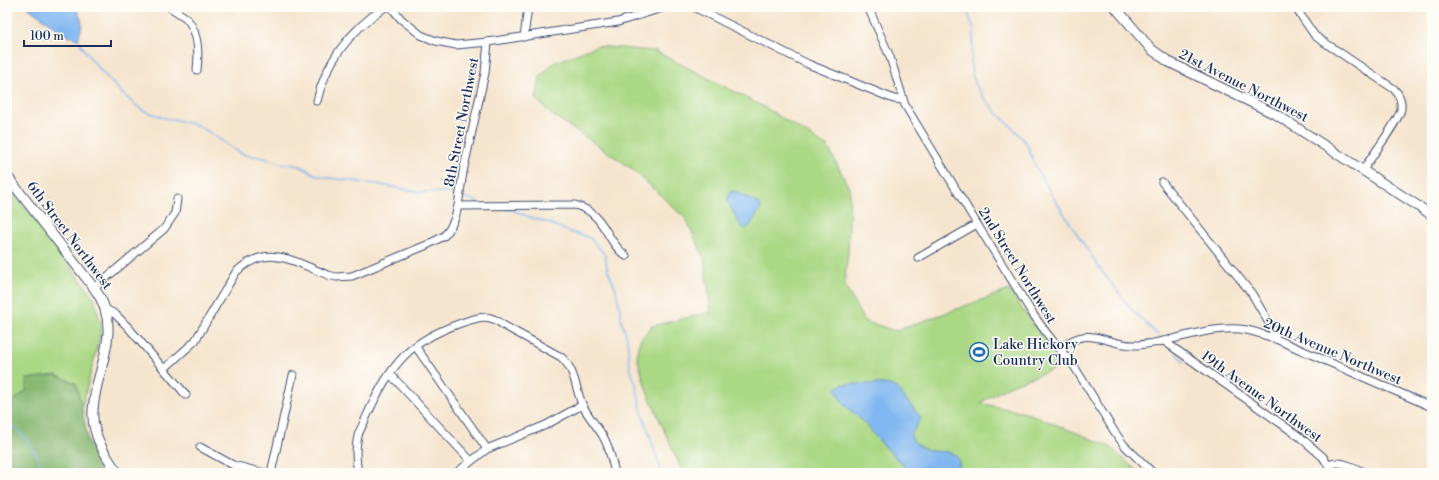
<svg xmlns="http://www.w3.org/2000/svg" width="1439" height="480" viewBox="0 0 1439 480" font-family="'Libre Bodoni',serif">
<rect width="100%" height="100%" fill="#fdfcf7"/>
<filter id="ink" filterUnits="userSpaceOnUse"><feTurbulence type="fractalNoise" baseFrequency=".025" numOctaves="2"/><feDisplacementMap in="SourceGraphic" scale="8" xChannelSelector="R" yChannelSelector="G"/><feConvolveMatrix kernelMatrix="1 2 1 2 8 2 1 2 1" color-interpolation-filters="sRGB"/></filter>
<filter id="wash" filterUnits="userSpaceOnUse"><feTurbulence type="fractalNoise" baseFrequency=".012" numOctaves="4" result="noise"/><feDisplacementMap in="SourceGraphic" scale="16" xChannelSelector="R" yChannelSelector="G"/><feGaussianBlur stdDeviation="0.9" result="paint"/><feColorMatrix in="noise" values="0 0 0 0 0 0 0 0 0 0 0 0 0 0 0 0 0 1.4 0 .05"/><feComposite in="paint" operator="in"/></filter>
<g filter="url(#wash)">
<rect width="100%" height="100%" fill="#f6e5ce"/>
<g fill="#abd885" stroke="#638472">
<polygon points="597,46 655,51 766,108 828,147 850,190 848,254 844,284 864,321 896,331 1009,290 1043,338 1065,365 1009,386 980,403 1030,414 1109,446 1139,473 683,473 646,389 637,357 640,340 652,326 711,312 704,258 686,219 631,168 551,114 536,99 540,77 553,63"/>
<polygon points="7,186 38,223 94,298 102,328 82,407 88,442 105,473 7,473"/>
</g>
<polygon fill="#88b872" stroke="#527468" points="55,375 76,383 82,407 88,441 105,473 7,473 7,405 26,391 26,379"/>
<g fill="#80b7f0" stroke="#4e73a7">
<path d="M27,7h48c8,15 9,15 3,32l-11,-3z"/>
<path d="M734,191l25,13 2,3 -1,3 -11,17c-4,2 -5,2 -8,-1l-14,-25 3,-9z"/>
<path d="M843,384h40l7,1 7,3 24,30 -10,17c2,10 14,15 23,16 5,1 10,0 14,1 3,1 6,3 9,4l2,6 1,11h-50l-34,-36 -10,-13 -21,-19 -5,-7 -4,-9 3,-3z"/>
</g>
<g fill="none" stroke-linecap="round" stroke-linejoin="round">
<g stroke="#80b7f0" stroke-width="1.5">
<polyline points="965,7 973,26 974,32 971,64 972,74 977,87 984,98 999,115 1015,130 1027,144 1034,163 1053,197 1100,269 1133,311 1162,339"/>
<path d="M78,38c5,16 50,64 66,73 5,2 11,3 15,5l1,1 17,3 19,5 13,7 26,18 10,5 15,2 21,6 19,3 16,9 13,3 53,7 37,7h23l15,3"/>
<polyline points="463,197 478,202"/>
<polyline points="505,209 515,211 532,218 549,223 567,231 590,238 605,255 608,272 610,275 615,287 620,308 622,323 627,338 630,368 636,385 641,409 659,464 660,473"/>
<polyline points="1176,353 1184,362"/>
<path d="M7,422c20,13 30,30 37,51"/>
</g>
</g>
</g>
<g filter="url(#ink)">
<g fill="none" stroke-linecap="round" stroke-linejoin="round">
<g stroke="#3c4a6f" stroke-width="9">
<g id="minor">
<path d="M170,7c5,4 11,7 16,11 13,14 13,35 11,52"/>
<polyline points="391,7 401,19 421,35 436,41 456,45 488,42 618,22 665,7"/>
<polyline points="694,7 808,64 894,99 903,100"/>
<polyline points="868,7 890,57 905,105 977,224 1032,313 1048,335 1074,366 1114,431 1124,445 1153,473"/>
<path d="M1295,7l20,29 79,53c5,5 8,12 7,20 -2,12 -30,48 -38,61"/>
<polyline points="524,37 528,7"/>
<path d="M317,101c9,-40 34,-71 68,-94"/>
<polyline points="1162,182 1252,294 1269,323 1276,339"/>
<path d="M458,206l117,-1c32,9 29,35 51,51"/>
<polyline points="918,258 977,224"/>
<polyline points="94,288 164,229 175,213 177,199"/>
<polyline points="105,309 115,314 128,327 186,395"/>
<polyline points="1164,341 1300,437 1323,457 1333,473"/>
<polyline points="416,347 487,449"/>
<path d="M1060,349c31,-27 45,-2 78,-4 34,-2 67,-19 102,-16 12,1 24,6 36,10l156,68"/>
<path d="M164,369l31,-28 41,-69c32,-30 58,-10 92,3l8,2 16,-1 75,-31 17,-9 5,-6 6,-12 3,-12 5,-34 22,-99 3,-31"/>
<polyline points="390,374 471,461"/>
<polyline points="200,447 233,465 264,473"/>
<path d="M1329,465c12,-6 25,3 37,8"/>
<polyline points="271,473 293,375"/>
<path d="M358,473c-2,-11 -3,-25 0,-37 1,-5 5,-11 7,-16 10,-23 22,-47 40,-65 15,-15 36,-25 56,-32 15,-5 28,-11 42,2l58,32c14,12 14,30 21,47 4,10 16,23 22,34 6,11 8,23 11,35"/>
<polyline points="456,473 487,449 546,425 582,405"/>
</g>
</g>
<g stroke="#3c4a6f" stroke-width="11">
<g id="tertiary">
<polyline points="1115,7 1151,49 1169,62 1277,115 1432,215"/>
<path d="M7,176l87,112c24,32 12,62 3,97 -2,10 -5,22 -4,33 1,20 13,39 25,55"/>
</g>
</g>
<use href="#minor" stroke="#fff" stroke-width="7"/>
<use href="#tertiary" stroke="#fff" stroke-width="9"/>
</g>
</g>
<defs>
<g id="stadium-ring" transform="scale(1)"><circle r="9.5" fill="#fdfcf7" stroke="#1f6fb2" stroke-width="1.5"/><path d="M0-5a6.5 5 0 1 0 0 10a6.5 5 0 1 0 0-10ZM-3.5-1.8h7v3.6h-7Z" fill="#1f6fb2"/></g>
</defs>
<g fill-rule="evenodd">
<use href="#stadium-ring" x="979" y="352"/>
</g>
<g text-anchor="middle" stroke-width="3" stroke-linejoin="round" paint-order="stroke">
<g font-size="14" fill="#1b2f5e" stroke="#fdfcf7">
<text transform="translate(1244 85) rotate(27)" y="5">21st Avenue Northwest</text>
<text transform="translate(461 122) rotate(-79)" y="5">8th Street Northwest</text>
<text transform="translate(70 235) rotate(53)" y="5">6th Street Northwest</text>
<text transform="translate(1018 265) rotate(58)" y="5">2nd Street Northwest</text>
<text transform="translate(1333 351) rotate(23)" y="5">20th Avenue Northwest</text>
<text transform="translate(1262 396) rotate(36)" y="5">19th Avenue Northwest</text>
</g>
<g font-size="14" fill="#1b2f5e" stroke="#fdfcf7" text-anchor="start">
<text x="993" y="349">Lake Hickory<tspan x="993" dy="16">Country Club</tspan></text>
</g>
</g>
<rect width="1439" height="480" fill="none" stroke="#fdfcf7" stroke-width="24"/>
<path d="M24 40v6h87v-6" fill="none" stroke="#1b2f5e" stroke-width="2"/>
<text x="30" y="40" font-size="12" fill="#1b2f5e" stroke="#fdfcf7" stroke-width="3" paint-order="stroke">100 m</text>
</svg>
